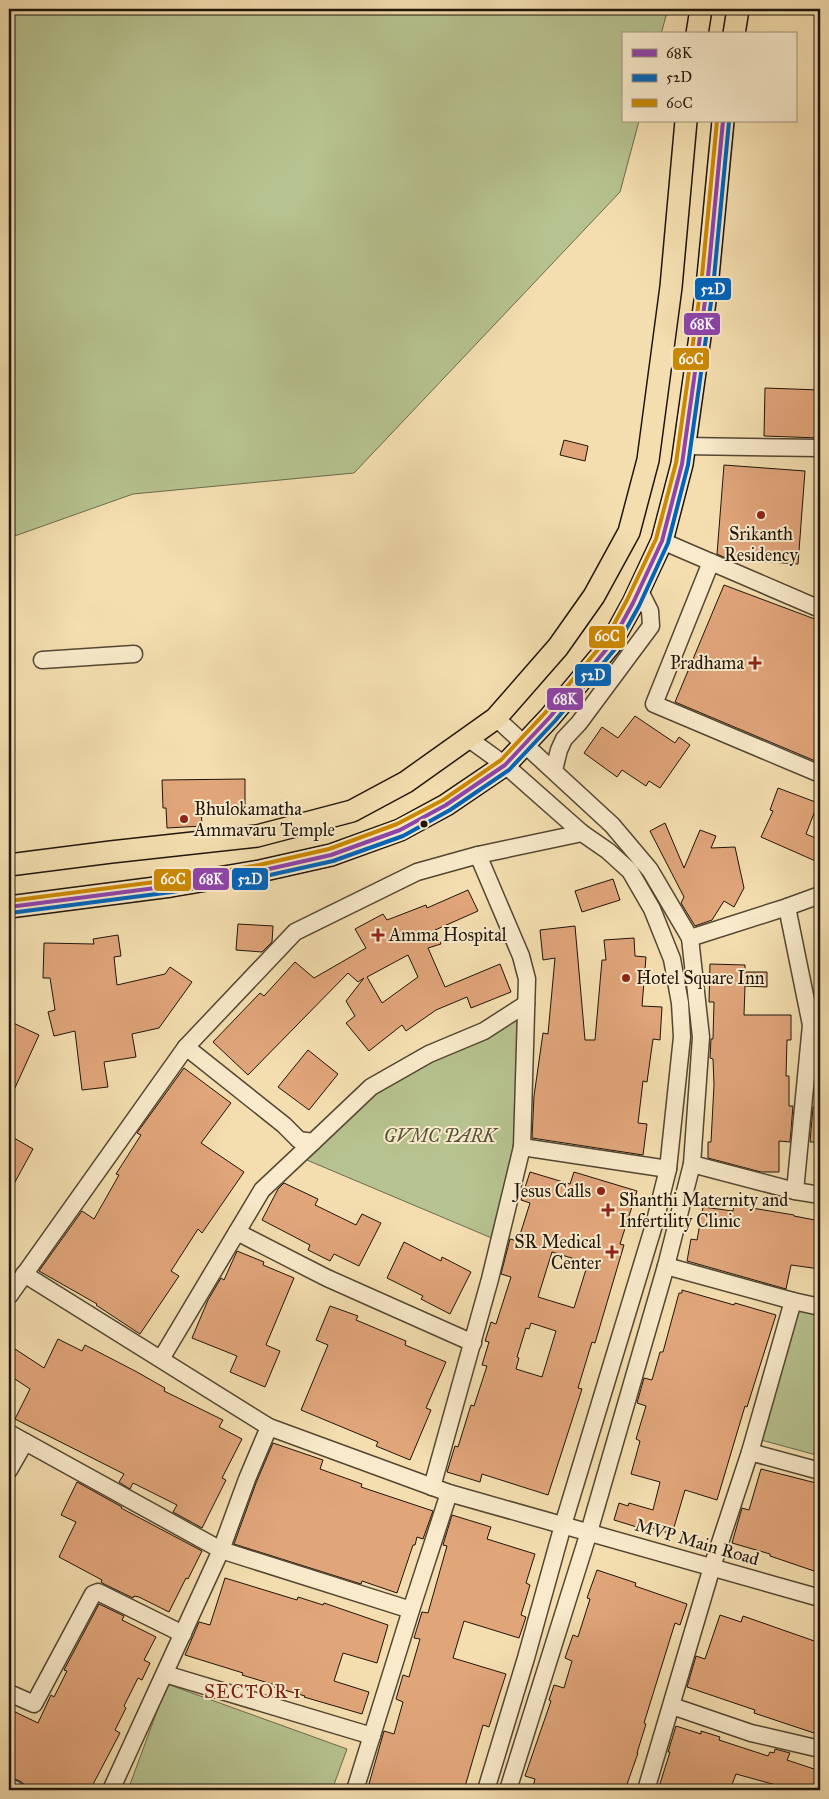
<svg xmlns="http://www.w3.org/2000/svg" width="829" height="1799" viewBox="0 0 829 1799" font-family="'IM FELL Great Primer',serif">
<rect width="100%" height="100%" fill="#f4deaf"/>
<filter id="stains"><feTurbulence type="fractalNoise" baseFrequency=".004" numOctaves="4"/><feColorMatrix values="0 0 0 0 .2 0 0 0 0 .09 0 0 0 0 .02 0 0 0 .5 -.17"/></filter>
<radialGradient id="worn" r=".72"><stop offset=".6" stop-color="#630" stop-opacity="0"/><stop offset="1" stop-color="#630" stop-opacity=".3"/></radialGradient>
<g fill="#b6c28f" stroke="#6a6b4c">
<polygon points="9,9 668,9 661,34 623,34 623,121 639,121 620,192 354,473 133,494 9,538"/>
<polygon points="523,1010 516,1133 494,1239 302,1158 371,1091"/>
<polygon points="797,1308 820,1314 820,1456 761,1440"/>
<polygon points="167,1684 347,1749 332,1790 128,1790"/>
</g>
<g fill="#e1a57a" stroke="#1f1409" fill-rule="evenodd">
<polygon points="765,388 820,390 820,438 764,436"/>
<polygon points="564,440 588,446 585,461 560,455"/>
<polygon points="724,465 805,471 798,564 728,559 717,554"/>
<polygon points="724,585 820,621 820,763 675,702"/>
<polygon points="635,716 675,743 679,737 690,745 660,788 649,781 646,786 622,770 617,777 584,753 602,727 618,738"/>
<polygon points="245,779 245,806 201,807 202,826 167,828 166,808 163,808 162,780"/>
<polygon points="778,788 818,803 806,834 820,840 820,863 761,837 773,811 770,810"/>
<polygon points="665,823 684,868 700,830 716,836 711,848 735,847 744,888 734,907 724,901 712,920 695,926 681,903 684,897 650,831"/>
<polygon points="613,879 620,900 582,912 575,891"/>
<path d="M468,890l10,21 -43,19 6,14 -13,4 17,39 55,-23 11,28 -40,16 -4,-11 -31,13 -30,21 -4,-6 -33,26 -23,-28 9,-7 -9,-15 18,-23 -6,4 -10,-9 -100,102 -35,-33 47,-49 4,3 31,-34 19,16 52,-30 -11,-19 28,-15 4,6 39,-15 1,3zM408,955l10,22 -36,26 -15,-26z"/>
<polygon points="238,924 273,926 272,942 262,952 236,950"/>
<polygon points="575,926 585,1040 595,1040 602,960 606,960 604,940 634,938 635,956 646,957 642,1006 662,1007 660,1040 653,1039 647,1082 643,1081 638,1123 647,1124 643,1155 532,1138 534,1096 543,1033 548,1034 555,958 543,960 540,930"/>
<polygon points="118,935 121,956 114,957 117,985 165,974 170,967 192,982 159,1028 132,1034 136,1057 104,1062 108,1087 82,1090 75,1031 54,1036 48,1012 55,1010 50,978 43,978 44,943 94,944 93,939"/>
<polygon points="710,964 745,965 745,972 767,972 767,987 745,986 744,1015 791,1015 791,1040 787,1040 786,1076 789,1076 789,1106 793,1106 790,1142 779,1141 779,1172 761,1172 708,1158 708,1142 711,1142 714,1085 713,1059 710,1058 711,1039 713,1039 714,1002 709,1002"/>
<polygon points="9,1021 39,1035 9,1101"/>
<polygon points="308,1050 338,1074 309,1110 278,1087"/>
<polygon points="184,1068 231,1103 201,1143 244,1172 202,1233 198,1229 171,1271 179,1276 140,1334 96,1305 97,1304 39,1271 82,1211 94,1219 119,1175 116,1174 141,1135 137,1133"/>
<polygon points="813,1107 820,1107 820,1142 810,1142"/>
<polygon points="9,1135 33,1149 9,1193"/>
<path d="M530,1172l40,12 4,-12 63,19 -17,53 4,1 -29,98 -3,-1 -14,46 4,1 -34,106 -66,-21 -2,8 -33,-10 8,-26 3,1 13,-42 3,1 13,-40 -5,-1 7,-23 -4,-1 6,-19 5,2 15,-47 -10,-3 9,-35 8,2 12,-38 -9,-3zM552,1252l36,11 -14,45 -36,-11zM531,1323l25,8 -14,46 -26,-8 3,-11 -2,-1 9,-29 3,1z"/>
<polygon points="284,1183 318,1199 315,1205 356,1225 362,1214 381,1223 359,1266 334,1254 330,1261 308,1250 310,1245 262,1220 278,1189"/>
<polygon points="734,1205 794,1215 794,1216 820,1221 820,1269 791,1265 786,1289 687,1261 691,1239 697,1240 703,1207 733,1211"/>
<polygon points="404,1242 441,1261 442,1257 471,1272 450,1314 421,1299 423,1296 387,1278"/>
<polygon points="237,1251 264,1262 263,1265 294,1278 266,1345 280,1351 265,1387 230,1372 237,1356 192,1338 208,1300 221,1278 224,1280"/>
<polygon points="682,1290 734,1305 735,1303 776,1315 747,1407 745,1406 717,1500 685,1490 672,1534 641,1525 640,1528 614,1520 619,1503 628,1506 629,1503 653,1510 660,1482 631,1474 640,1441 636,1439 646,1406 637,1403 644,1378 652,1380 660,1352 663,1352 679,1293 682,1293"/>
<polygon points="330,1306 358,1316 356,1320 406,1341 405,1345 446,1362 426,1408 431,1410 410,1460 376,1446 378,1442 301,1410 328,1345 316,1340"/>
<polygon points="58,1339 82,1351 85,1345 137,1372 165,1388 164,1391 223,1420 219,1427 242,1439 222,1478 226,1480 202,1528 173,1512 177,1505 133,1483 130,1489 119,1482 124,1474 15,1419 30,1389 9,1375 9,1345 44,1368"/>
<polygon points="273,1443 323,1460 320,1469 362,1484 361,1487 433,1511 423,1539 417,1537 415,1545 413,1545 397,1593 362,1581 361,1584 234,1544 256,1483"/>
<polygon points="761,1469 820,1484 820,1573 770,1556 770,1554 732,1543 742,1508 749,1510"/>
<polygon points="77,1482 122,1507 121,1508 202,1551 188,1579 186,1578 169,1612 139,1597 134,1596 133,1598 104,1584 101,1582 102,1580 59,1557 76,1522 61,1515"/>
<polygon points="452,1515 491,1527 487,1539 535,1554 526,1583 530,1585 521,1615 526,1617 519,1638 464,1621 453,1658 506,1674 489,1727 483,1725 464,1790 389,1790 369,1784 384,1731 394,1734 403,1702 396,1699 403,1675 409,1677 420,1639 414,1638 422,1612 428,1613 447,1546 443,1545"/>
<polygon points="597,1570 636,1583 635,1586 687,1604 680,1625 675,1623 644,1723 646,1724 637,1753 638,1753 625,1790 532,1790 535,1779 525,1776 551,1701 549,1700 554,1685 564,1688 572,1661 565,1658 573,1635 578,1637 590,1599 587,1598"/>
<polygon points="225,1578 297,1600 298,1597 323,1605 324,1603 388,1625 377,1663 343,1653 334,1681 369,1692 362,1714 304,1697 305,1696 274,1687 275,1685 242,1675 243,1673 185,1655 199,1622 210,1625"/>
<polygon points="99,1604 124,1616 122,1620 156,1637 144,1660 150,1663 142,1680 138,1678 124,1706 126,1708 115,1730 120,1733 90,1790 26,1790 24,1784 20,1781 9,1777 9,1709 38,1723 51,1695 54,1697 67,1671 64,1670"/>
<polygon points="720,1615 741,1622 743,1616 820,1643 820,1735 754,1713 755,1710 687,1687 696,1656 705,1659"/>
<polygon points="676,1726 701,1734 701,1731 720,1737 719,1740 768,1756 770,1752 774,1753 775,1749 790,1753 787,1760 820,1771 820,1790 794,1790 736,1774 730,1790 658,1790 670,1752 668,1752"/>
</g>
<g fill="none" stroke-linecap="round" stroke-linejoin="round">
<g stroke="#544632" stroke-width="19">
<g id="minor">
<polyline points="685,446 820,448"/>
<polyline points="662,541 820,609"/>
<polyline points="711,562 654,704 820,774"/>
<polyline points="42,660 134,654"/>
<polyline points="496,718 612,825 650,870 690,938 701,1037 692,1164 666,1266 589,1532 508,1790"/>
<polyline points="469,739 505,765 582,833 608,851 630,871 652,909 672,959 680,1003 682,1037 668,1169 654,1225 563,1525 526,1658 486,1790"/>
<polyline points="554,770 559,750 564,739 579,723 651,626 650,611 639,589"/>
<polyline points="787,907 811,1025 795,1191"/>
<polyline points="690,938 787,907 820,895"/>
<polyline points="186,1047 284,1125 299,1140 313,1142 371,1087 429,1054 484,1031 526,1004"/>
<polyline points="522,1147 668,1169"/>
<polyline points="692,1164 795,1191 820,1195"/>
<polyline points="237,1232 327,1278 473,1343"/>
<polyline points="666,1266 793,1301 750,1452"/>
<polyline points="24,1274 269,1427"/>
<polyline points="9,1296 186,1047 295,932 417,872 478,855 582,833"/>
<polyline points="793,1301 820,1307"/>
<polyline points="161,1359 262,1190 313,1142"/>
<polyline points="9,1433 221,1550 411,1610"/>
<polyline points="9,1470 25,1442"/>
<polyline points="432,1487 490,1279 522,1147 527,979 521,956 478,855"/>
<polyline points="165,1674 372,1736"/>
<polyline points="9,1693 34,1704 93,1594 98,1592 183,1634"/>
<polyline points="672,1706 751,1733 820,1749"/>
<polyline points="9,1787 16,1790"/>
<polyline points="111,1790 221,1550 247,1479 269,1427 449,1493 820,1598"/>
<polyline points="355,1790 411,1610 449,1493"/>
<polyline points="646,1790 712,1567 750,1452 820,1471"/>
</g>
</g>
<g stroke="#1f1409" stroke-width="24">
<g id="major">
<polyline points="697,34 701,9"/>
<polyline points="734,34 738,9"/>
<polyline points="9,865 111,852 257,836 352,811 406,782 496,718 558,647 594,596 629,532 648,460 671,287 686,121"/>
<polyline points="9,907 171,886 260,871 331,855 400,830 446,805 505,765 550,717 610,645 633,603 662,541 682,464 707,287 723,121"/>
</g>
</g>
<use href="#minor" stroke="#f8eacb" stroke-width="16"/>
<use href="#major" stroke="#f4deaf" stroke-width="21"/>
<g stroke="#f8eacb" stroke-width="8">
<polyline id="bus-1" points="9,907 171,886 260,871 331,855 400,830 446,805 505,765 550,717 610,645 633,603 662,541 682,464 707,287 723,121"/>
</g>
<g stroke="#f8eacb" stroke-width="8">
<polyline id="bus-2" points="10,913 172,892 261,877 333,861 403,836 450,810 509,770 555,721 615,649 639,606 668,543 688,465 713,288 729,122"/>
</g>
<g stroke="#f8eacb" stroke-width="8">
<polyline id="bus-3" points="9,901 170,880 259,865 329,849 397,824 443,800 501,760 545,713 605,641 627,600 656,539 676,463 701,286 717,121"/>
</g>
<use href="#bus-1" stroke="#8e44ad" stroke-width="4"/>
<use href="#bus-2" stroke="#0065bd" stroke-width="4"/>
<use href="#bus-3" stroke="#cc8902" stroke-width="4"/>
</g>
<g fill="#8f2418" stroke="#f8eacb" stroke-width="2">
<circle cx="761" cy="515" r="5"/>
<path d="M752.5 655.5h5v5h5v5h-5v5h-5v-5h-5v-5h5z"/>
<circle cx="184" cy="819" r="5"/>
<path d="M375.5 927.5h5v5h5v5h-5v5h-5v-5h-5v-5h5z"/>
<circle cx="626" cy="978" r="5"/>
<circle cx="601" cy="1191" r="5"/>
<path d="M605.5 1202.5h5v5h5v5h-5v5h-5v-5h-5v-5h5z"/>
<path d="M609.5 1244.5h5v5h5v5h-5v5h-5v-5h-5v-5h5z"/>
</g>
<circle fill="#1f1409" stroke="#f8eacb" stroke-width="2" cx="424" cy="824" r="4.5"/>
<g text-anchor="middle" stroke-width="4" stroke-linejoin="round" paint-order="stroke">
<g font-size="18" fill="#1f1409" stroke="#f8eacb" text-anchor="start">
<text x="761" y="540" text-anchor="middle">Srikanth<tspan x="761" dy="21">Residency</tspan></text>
<text x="744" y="669" text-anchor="end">Pradhama</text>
<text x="194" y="815">Bhulokamatha<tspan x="194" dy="21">Ammavaru Temple</tspan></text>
<text x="389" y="941">Amma Hospital</text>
<text x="636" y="984">Hotel Square Inn</text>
<text x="591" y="1197" text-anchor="end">Jesus Calls</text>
<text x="619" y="1206">Shanthi Maternity and<tspan x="619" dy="21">Infertility Clinic</tspan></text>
<text x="601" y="1248" text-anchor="end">SR Medical<tspan x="601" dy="21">Center</tspan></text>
</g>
<g font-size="18" font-style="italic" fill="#545138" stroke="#f8eacb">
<text x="440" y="1142">GVMC PARK</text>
</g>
<g font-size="18" fill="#1f1409" stroke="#f8eacb">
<text transform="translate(697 1542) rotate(16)" y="6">MVP Main Road</text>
</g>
<g font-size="19" letter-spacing="1" fill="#7a1f14" stroke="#f8eacb">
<text x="253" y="1698">SECTOR 1</text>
</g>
</g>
<g stroke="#f8eacb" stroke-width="2">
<rect x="694" y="277" width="38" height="24" rx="5" fill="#0065bd"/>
<rect x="683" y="312" width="38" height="24" rx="5" fill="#8e44ad"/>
<rect x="672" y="347" width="38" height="24" rx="5" fill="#cc8902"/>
<rect x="588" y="625" width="38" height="24" rx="5" fill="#cc8902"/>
<rect x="574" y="663" width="38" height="24" rx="5" fill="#0065bd"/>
<rect x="546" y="687" width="38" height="24" rx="5" fill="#8e44ad"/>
<rect x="231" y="867" width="38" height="24" rx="5" fill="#0065bd"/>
<rect x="192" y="867" width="38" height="24" rx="5" fill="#8e44ad"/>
<rect x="153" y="868" width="39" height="24" rx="5" fill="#cc8902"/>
</g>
<g font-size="14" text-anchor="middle" font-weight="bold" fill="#fff">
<text x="713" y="294">52D</text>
<text x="702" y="329">68K</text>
<text x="691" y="364">60C</text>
<text x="607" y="641">60C</text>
<text x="593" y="680">52D</text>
<text x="565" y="704">68K</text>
<text x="250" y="884">52D</text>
<text x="211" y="884">68K</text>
<text x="173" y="884">60C</text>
</g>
<rect width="829" height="1799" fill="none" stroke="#f4deaf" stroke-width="30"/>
<rect x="10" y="10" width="809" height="1779" fill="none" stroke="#1f1409" stroke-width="2.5"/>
<rect x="15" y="15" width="799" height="1769" fill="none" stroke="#1f1409"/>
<rect x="622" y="32" width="175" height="90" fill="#f8eacb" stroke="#a1947d"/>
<rect x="632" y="49" width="25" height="8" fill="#8e44ad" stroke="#a1947d"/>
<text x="666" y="58" font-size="15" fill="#1f1409">68K</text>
<rect x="632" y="74" width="25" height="8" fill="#0065bd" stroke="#a1947d"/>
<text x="666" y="82" font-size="15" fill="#1f1409">52D</text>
<rect x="632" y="99" width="25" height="8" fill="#cc8902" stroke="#a1947d"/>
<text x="666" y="108" font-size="15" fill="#1f1409">60C</text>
<rect width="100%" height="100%" filter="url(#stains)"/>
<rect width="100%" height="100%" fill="url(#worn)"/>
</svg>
